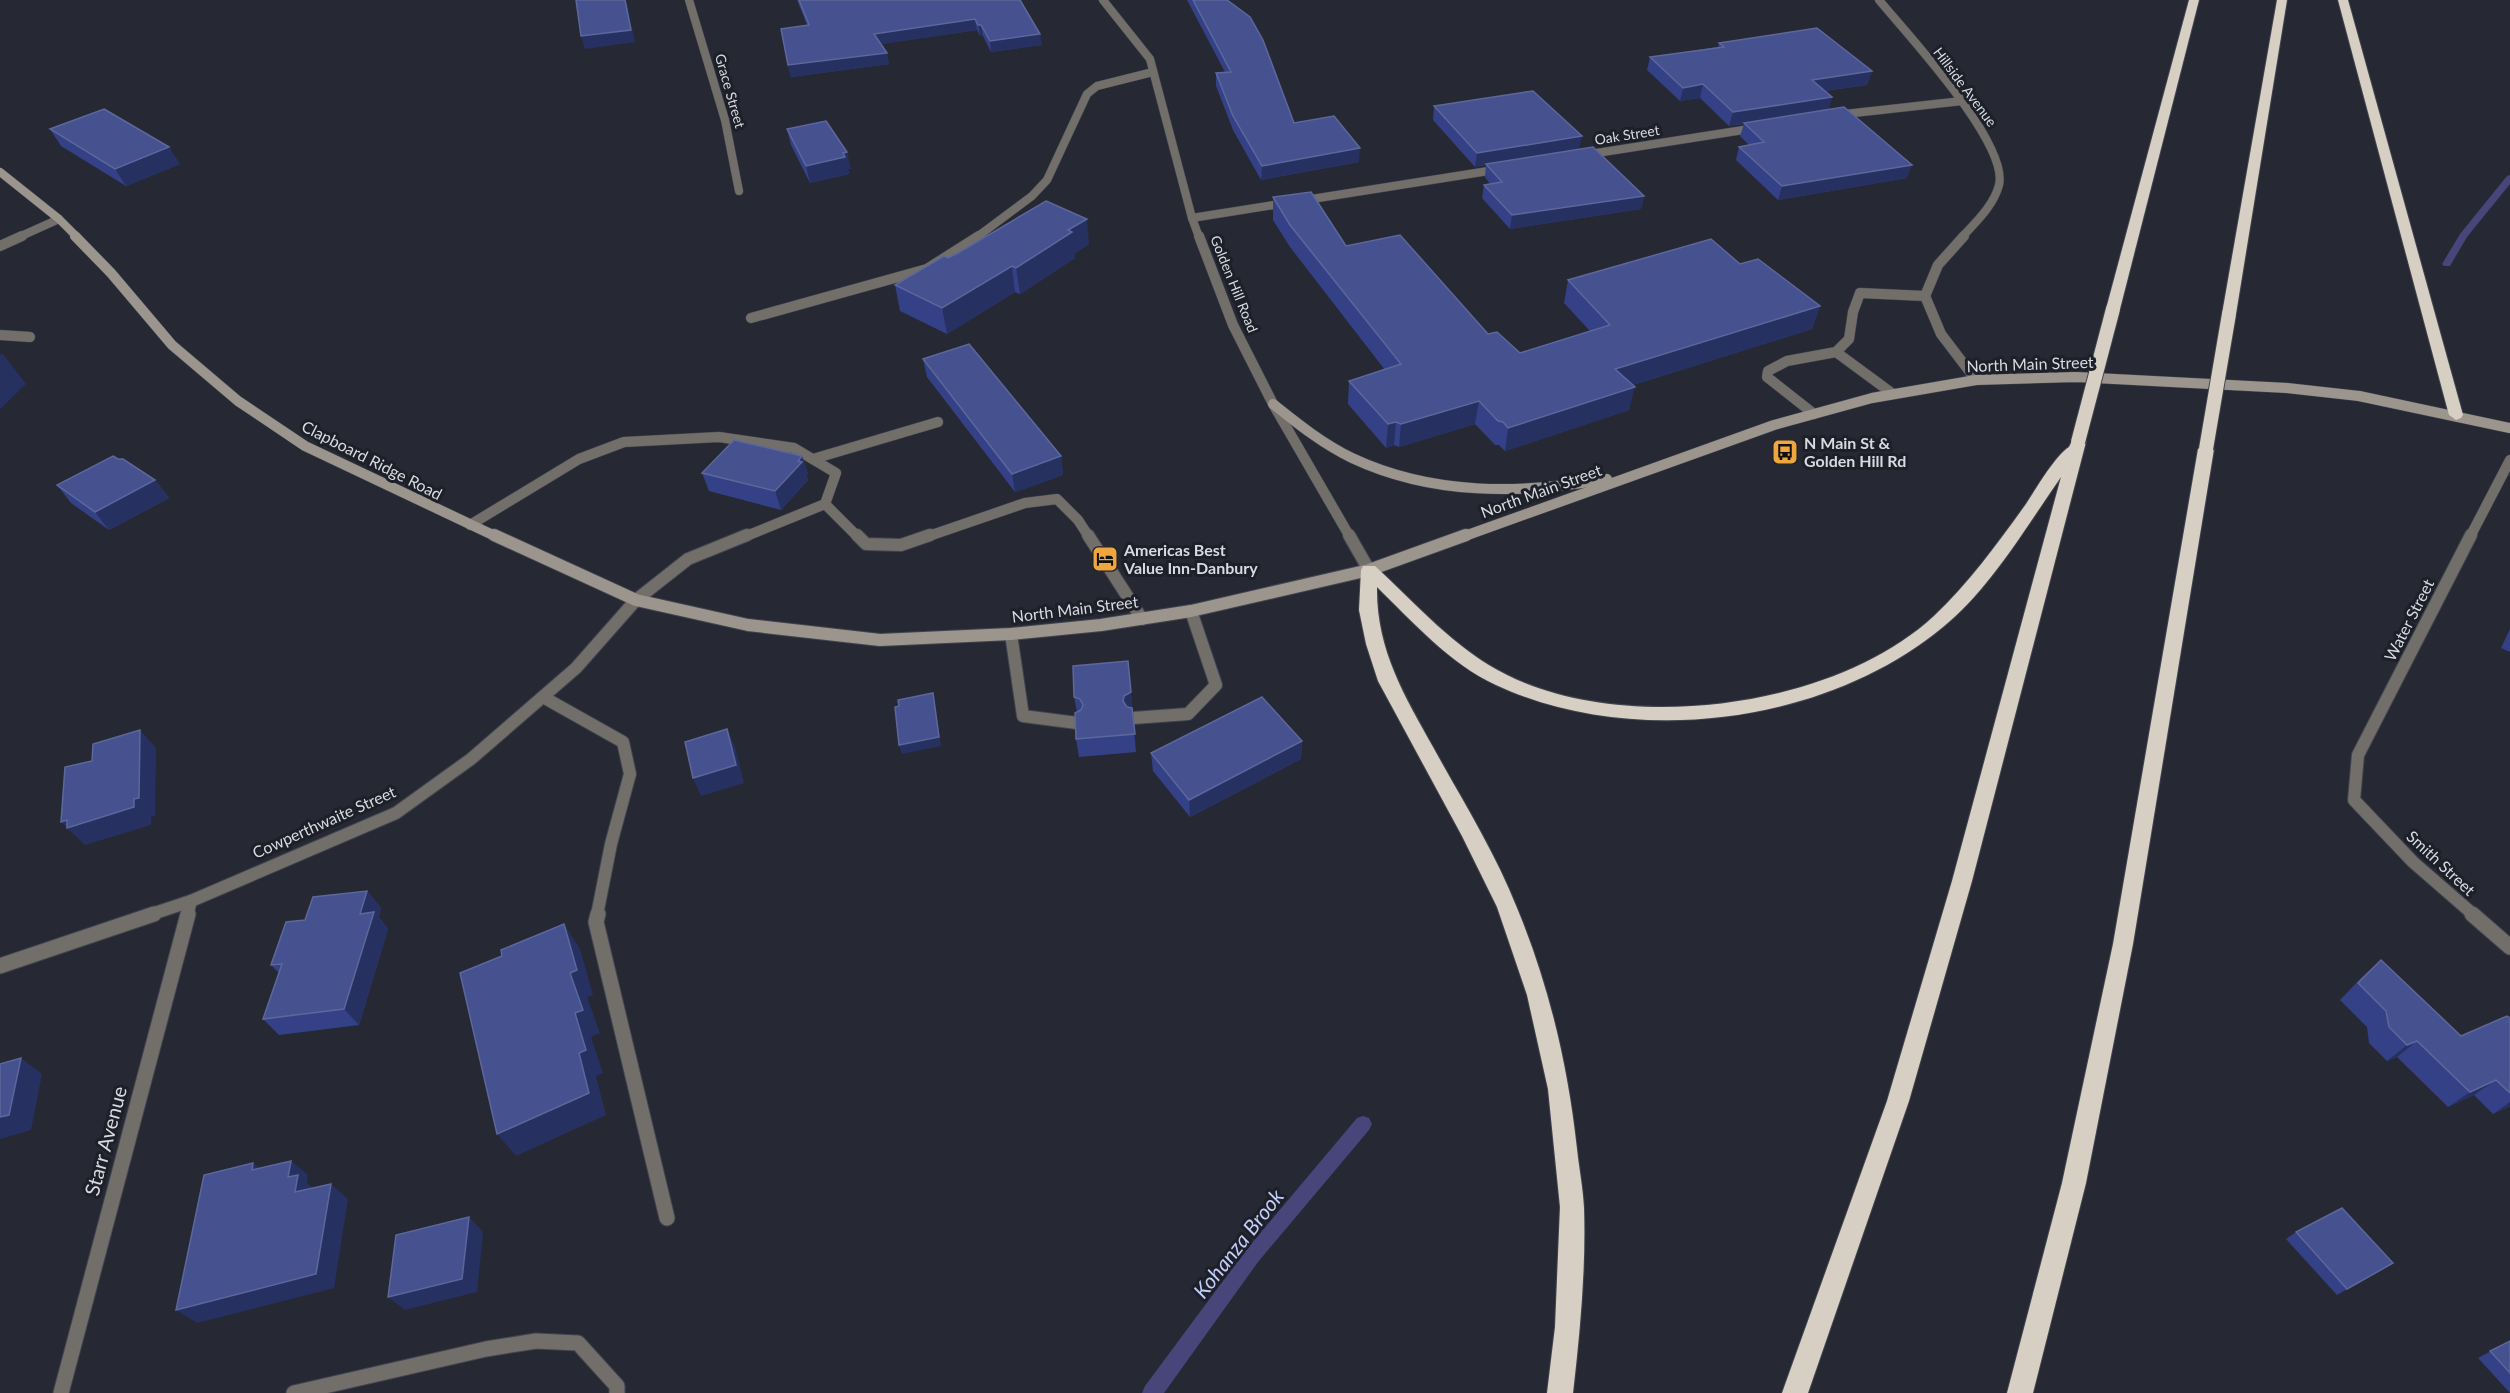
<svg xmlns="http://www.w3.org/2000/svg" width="2510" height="1393" viewBox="0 0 2510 1393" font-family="Lato,sans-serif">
<rect width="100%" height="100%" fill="#262933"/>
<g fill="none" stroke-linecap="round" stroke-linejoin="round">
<g fill="#48457a" fill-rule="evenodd">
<polygon points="2510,175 2510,184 2467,237 2450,266 2444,266 2442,264 2460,234 2507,176"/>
<polygon points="1363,1116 1369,1118 1372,1124 1369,1130 1258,1262 1164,1393 1142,1393 1145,1386 1246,1250 1357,1118"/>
</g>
<g stroke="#42454f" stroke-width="9">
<g id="service-far3">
<polyline points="19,237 59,219"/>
<polyline points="977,237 1032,196 1047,180 1087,94 1097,86 1153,72"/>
</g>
</g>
<g stroke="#42454f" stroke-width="11">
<g id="service-far2">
<polyline points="0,246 22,236"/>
<polyline points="751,318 927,269 979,236"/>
<polyline points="0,335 30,337"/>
<polyline points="1836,352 1893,394"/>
<polyline points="1814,414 1767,377 1768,371 1787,361 1836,352 1849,339 1853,312 1860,293 1925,296"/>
<polyline points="813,459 938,422"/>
<polyline points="825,504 858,537"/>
<polyline points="470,525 579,459 624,442 719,437 794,448 836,473 825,504"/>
<polyline points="744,537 825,504"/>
<polyline points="926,537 1025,503 1057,499 1078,520 1089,537"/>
</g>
</g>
<g stroke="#42454f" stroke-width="14">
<g id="service-far1">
<polyline points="857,535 866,544 901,545 930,535"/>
<polyline points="1088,535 1142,619"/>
<polyline points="636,600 688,559 747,535"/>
<polyline points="1011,634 1023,716 1077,723"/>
<polyline points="543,697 623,742 630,774 611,844 597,915"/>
<polyline points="1133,718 1188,714 1216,685 1191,611"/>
</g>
</g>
<g stroke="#42454f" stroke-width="17">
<g id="service">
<polyline points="598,914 596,922 667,1218"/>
<polyline points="294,1393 486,1349 536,1341 578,1343 617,1386 617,1393"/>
</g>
</g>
<g stroke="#42454f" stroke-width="9">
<g id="minor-far3">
<polyline points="689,0 725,120 739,191"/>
<path d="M1879,0c28,34 130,143 120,185 -5,20 -23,37 -37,52"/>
<polyline points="1836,115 1962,101"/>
<polyline points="1584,155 1756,128"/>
<polyline points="1192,218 1501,169"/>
</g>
</g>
<g stroke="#42454f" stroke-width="11">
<g id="minor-far2">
<polyline points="1964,236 1938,265 1925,296 1941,334 1976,380"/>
<polyline points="2470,537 2510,460"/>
</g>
</g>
<g stroke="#42454f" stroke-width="14">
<g id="minor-far1">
<polyline points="2471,535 2358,755 2354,800 2413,862 2474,915"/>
<polyline points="149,915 191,901"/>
</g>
</g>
<g stroke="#42454f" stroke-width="17">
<g id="minor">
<polyline points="2472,914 2510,947"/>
<polyline points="0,966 154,914"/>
</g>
</g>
<g stroke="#42454f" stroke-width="9">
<polyline id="tertiary-far3" points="1103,0 1150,59 1192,218 1199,237"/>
</g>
<g stroke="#42454f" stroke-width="11">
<polyline id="tertiary-far2" points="1199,236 1233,325 1273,404 1350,537"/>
</g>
<g stroke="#42454f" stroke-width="14">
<g id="tertiary-far1">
<polyline points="1349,535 1369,570"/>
<polyline points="187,915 191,901 396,813 471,759 576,668 636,600"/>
</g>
</g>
<g stroke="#42454f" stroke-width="17">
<polyline id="tertiary" points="61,1393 188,914"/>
</g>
<g stroke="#42454f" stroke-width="9">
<polyline id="secondary-far2" points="0,172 59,219 77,237"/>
</g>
<g stroke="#42454f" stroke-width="11">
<g id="secondary-far1">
<polyline points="75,236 111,273 172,345 238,401 305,446 497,537"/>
<path d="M1273,404c25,20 50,40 79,54 81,38 169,36 255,21"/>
<polyline points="1462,537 1774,425 1872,398 1976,380 2076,377 2287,388 2359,396 2510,428"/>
</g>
</g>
<g stroke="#42454f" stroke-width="14">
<polyline id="secondary" points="494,535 636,600 748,625 880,640 1011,634 1101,625 1191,611 1369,570 1466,535"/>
</g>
<g stroke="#42454f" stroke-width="2">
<g id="motorway">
<polygon points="2189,0 2199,0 2120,309 2118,312 2108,312 2106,309"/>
<polygon points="2277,0 2287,0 2236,314 2229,318 2222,314"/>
<polygon points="2338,0 2348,0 2463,415 2461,418 2456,420 2449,415"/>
<path d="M2078,437l8,5 -114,439 -63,220 -101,292h-26l105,-292 65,-220 109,-404c-35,50 -71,112 -118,150 -117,97 -309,122 -447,58 -46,-21 -83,-63 -119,-98 -1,62 27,108 56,160 29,53 62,105 84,161 32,77 51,158 60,241 2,19 6,39 7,59 2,61 -4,124 -11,185h-26l8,-66 5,-120 -12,-118 -21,-94 -30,-88 -35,-71 -84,-155 -12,-37 -7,-34 2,-40 2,-4h12c41,38 81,84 132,109 121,60 328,33 427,-59 35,-33 64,-73 92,-112 10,-15 29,-48 43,-57l4,-8z"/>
<polygon points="2206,444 2214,449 2133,944 2086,1183 2033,1393 2007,1393 2062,1183 2113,944 2198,449"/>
</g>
</g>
<use href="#service-far3" stroke="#726e6a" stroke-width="8"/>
<use href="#service-far2" stroke="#726e6a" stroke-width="10"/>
<use href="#service-far1" stroke="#726e6a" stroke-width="12"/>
<use href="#service" stroke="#726e6a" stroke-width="15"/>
<use href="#minor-far3" stroke="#726e6a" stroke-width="8"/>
<use href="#minor-far2" stroke="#726e6a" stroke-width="10"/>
<use href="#minor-far1" stroke="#726e6a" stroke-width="12"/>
<use href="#minor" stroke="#726e6a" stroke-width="15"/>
<use href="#tertiary-far3" stroke="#726e6a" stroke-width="8"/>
<use href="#tertiary-far2" stroke="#726e6a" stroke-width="10"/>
<use href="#tertiary-far1" stroke="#726e6a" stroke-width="12"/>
<use href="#tertiary" stroke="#726e6a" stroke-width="15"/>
<use href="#secondary-far2" stroke="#9b958e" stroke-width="8"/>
<use href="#secondary-far1" stroke="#9b958e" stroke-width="10"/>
<use href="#secondary" stroke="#9b958e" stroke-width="12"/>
<use href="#motorway" fill="#d8cfc4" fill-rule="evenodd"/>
<g stroke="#42454f" stroke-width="16" stroke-linecap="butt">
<g id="motorway-bridge">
<polyline points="2078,442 2113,309"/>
<polyline points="2206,449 2229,314"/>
</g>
</g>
<use href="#motorway-bridge" stroke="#d8cfc4" stroke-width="14"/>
</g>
<g fill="#344186">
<polygon points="797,0 1020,0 1042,45 991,52 983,36 980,36 977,30 881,44 889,64 791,77 788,65 807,25"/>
<polygon points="1187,0 1227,0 1294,123 1359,162 1261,180 1233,130 1216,86 1216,73 1225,72"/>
<polygon points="1719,43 1872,71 1867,85 1825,91 1832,97 1828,110 1907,178 1778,200 1736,160 1739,147 1749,145 1740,136 1744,124 1729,126 1700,98 1680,101 1647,70 1650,57 1718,47"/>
<polygon points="1434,106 1580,149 1644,196 1641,209 1510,229 1482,198 1484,185 1490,184 1485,177 1486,165 1475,167 1433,120"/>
<polygon points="50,129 180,164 126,186 61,146"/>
<polygon points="787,129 851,169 848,169 849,174 810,183 791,145"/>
<polygon points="1273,197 1346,246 1520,353 1590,331 1564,303 1568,280 1740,264 1820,306 1812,329 1633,385 1629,410 1505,451 1499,445 1495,445 1475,424 1399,447 1394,445 1386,448 1348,404 1349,381 1385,370 1290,247 1273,220"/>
<polygon points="1089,244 1075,253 1075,258 1020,294 1015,292 947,334 900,311 895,285 948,258"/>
<polygon points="923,359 1061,456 1063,475 1015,492 927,377"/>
<polygon points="802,456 808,474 806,476 808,480 781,510 709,491 702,473"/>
<polygon points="118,459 155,480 169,498 109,530 71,503 57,485"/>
<polygon points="2510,629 2510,652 2501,648"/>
<polygon points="1128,661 1136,752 1079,757 1076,739 1077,712 1074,697"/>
<polygon points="1302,741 1301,759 1190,817 1153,771 1151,753"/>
<polygon points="367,891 381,908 379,917 388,929 359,1025 279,1035 263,1019 279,973 271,965 305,920"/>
<polygon points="2381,960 2461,1036 2510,1018 2510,1106 2493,1114 2474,1095 2448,1107 2397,1057 2387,1061 2369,1043 2367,1027 2340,1000 2362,977"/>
<polygon points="2296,1232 2382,1270 2337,1295 2286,1239"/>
<polygon points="2510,1341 2510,1393 2478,1358"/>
</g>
<g fill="#273161">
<polygon points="625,0 626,0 635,42 585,49 581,36"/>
<polygon points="975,19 977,30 876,45 874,34"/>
<polygon points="978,25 981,25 983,36 980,36"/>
<polygon points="1040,34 1042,45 991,52 990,41"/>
<polygon points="887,53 889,64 791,77 788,65"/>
<polygon points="1872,71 1867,85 1809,93 1812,80"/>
<polygon points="1703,84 1700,98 1680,101 1683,88"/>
<polygon points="1832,97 1828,110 1729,126 1733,112"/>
<polygon points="1582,136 1579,150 1475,167 1477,153"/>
<polygon points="169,147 180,164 126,186 115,169"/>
<polygon points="1360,148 1359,162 1261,180 1262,166"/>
<polygon points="847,152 851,169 848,169 849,174 810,183 806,166"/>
<polygon points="1912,165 1907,178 1778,200 1782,186"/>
<polygon points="1644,196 1641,209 1510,229 1512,215"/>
<polygon points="1087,219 1089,244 1075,253 1075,258 1020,294 1016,268 1068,230"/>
<polygon points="1012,266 1015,292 947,334 942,308"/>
<polygon points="1820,306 1812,329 1610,392 1615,369"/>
<polygon points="2,353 26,384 0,409 0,355"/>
<polygon points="1635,387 1629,410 1505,451 1508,428"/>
<polygon points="1479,401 1475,424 1399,447 1401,424"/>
<polygon points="1396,422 1394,445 1386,448 1388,424"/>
<polygon points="802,456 808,474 806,476 808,480 781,510 775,491"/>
<polygon points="1061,456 1063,475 1015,492 1012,474"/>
<polygon points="155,480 169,498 109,530 95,512"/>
<polygon points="1130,680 1136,752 1133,710 1126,714 1123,701"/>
<polygon points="933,693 935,703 941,746 902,754 899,745"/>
<polygon points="727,729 735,747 744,783 701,796 693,778"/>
<polygon points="140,730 156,748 155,816 151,817 151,825 85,845 61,822 67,820"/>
<polygon points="1302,741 1301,759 1190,817 1189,800"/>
<polygon points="367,891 381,908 379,917 388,929 359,1025 344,1009 360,914"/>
<polygon points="564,924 580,949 593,995 587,997 600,1033 591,1037 603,1073 596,1076 606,1115 516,1156 497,1134 579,1053"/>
<polygon points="2417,1041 2397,1057 2387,1061 2407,1045"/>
<polygon points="21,1058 42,1074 31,1130 0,1139 0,1117"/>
<polygon points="2496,1080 2474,1095 2448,1107 2470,1092"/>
<polygon points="2510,1102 2510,1106 2493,1114"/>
<polygon points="291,1161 308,1175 307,1183 315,1190 295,1192 288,1177"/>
<polygon points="253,1163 271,1178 252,1170"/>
<polygon points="331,1184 348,1199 334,1288 197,1323 176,1310"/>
<polygon points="469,1217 483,1232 477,1292 405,1310 388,1297"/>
<polygon points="2393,1263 2382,1270 2337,1295 2347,1289"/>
</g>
<g fill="#46528f" stroke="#5c679c" stroke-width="1.5">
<polygon points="576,0 625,0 631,30 581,36"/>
<polygon points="799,0 1020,0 1040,34 990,41 981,25 978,25 975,19 874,34 887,53 788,65 781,29 809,25"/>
<polygon points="1193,0 1227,0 1250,17 1263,40 1294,123 1334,116 1360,148 1262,166 1233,116 1216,73 1231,72"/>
<polygon points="1817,28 1872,71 1812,80 1832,97 1733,112 1703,84 1683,88 1650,57 1724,47 1719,43"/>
<polygon points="1533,91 1582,136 1477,153 1434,106"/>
<polygon points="1844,107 1912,165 1782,186 1739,147 1764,142 1744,123"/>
<polygon points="104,109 169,147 115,169 50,129"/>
<polygon points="826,121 847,152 843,153 845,157 806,166 787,129"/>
<polygon points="1593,147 1644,196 1512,215 1484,185 1502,182 1486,164"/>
<polygon points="1311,192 1346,246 1400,235 1488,334 1497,332 1520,353 1610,325 1568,280 1711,239 1740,264 1758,259 1820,306 1615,369 1635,387 1508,428 1503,422 1498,421 1479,401 1401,424 1396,422 1388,424 1349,381 1401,364 1290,225 1273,197"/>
<polygon points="1046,201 1087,219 1068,230 1072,232 1016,268 1012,266 942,308 895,285 944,256 948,258 958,253"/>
<polygon points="969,344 1061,456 1012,474 923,359"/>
<polygon points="734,440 802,456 798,461 802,462 775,491 702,473"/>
<polygon points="113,456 118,459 123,459 155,480 95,512 57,485"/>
<polygon points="1128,661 1131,692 1124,696 1123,701 1127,707 1132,708 1135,734 1076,739 1075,713 1081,710 1083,705 1080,699 1074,697 1073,666"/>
<polygon points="933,693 939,737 899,745 895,707 899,706 898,700"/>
<polygon points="1262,697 1302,741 1189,800 1151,753"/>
<polygon points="727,729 736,765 693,778 685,742"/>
<polygon points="140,730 139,798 134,799 134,807 67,828 67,820 61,822 65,767 92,761 93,744"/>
<polygon points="367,891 360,914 374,912 344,1009 263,1019 282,964 271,965 286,922 305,920 313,897"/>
<polygon points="564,924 577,970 570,973 583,1010 575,1013 586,1050 579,1053 589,1093 497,1134 460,973 502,956 501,950"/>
<polygon points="2381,960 2461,1036 2507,1016 2510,1018 2510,1093 2496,1080 2470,1092 2417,1041 2407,1045 2389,1027 2386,1011 2358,983"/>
<polygon points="21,1058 9,1115 0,1117 0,1064"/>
<polygon points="291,1161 288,1177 298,1175 295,1192 331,1184 316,1274 176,1310 204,1175 253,1163 252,1170"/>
<polygon points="2342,1208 2393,1263 2347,1289 2296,1232"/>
<polygon points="469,1217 462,1279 388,1297 396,1235"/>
<polygon points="2510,1341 2510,1373 2490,1351"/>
</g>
<defs>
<g id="bus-square" transform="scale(1.35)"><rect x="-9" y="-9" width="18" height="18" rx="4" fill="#f0a63f" stroke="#1d1f29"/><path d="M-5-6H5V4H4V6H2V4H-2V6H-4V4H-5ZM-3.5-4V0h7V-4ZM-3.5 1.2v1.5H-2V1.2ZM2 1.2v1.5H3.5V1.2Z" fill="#111"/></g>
<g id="hotel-square" transform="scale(1.35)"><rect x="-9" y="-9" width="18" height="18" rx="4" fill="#f0a63f" stroke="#1d1f29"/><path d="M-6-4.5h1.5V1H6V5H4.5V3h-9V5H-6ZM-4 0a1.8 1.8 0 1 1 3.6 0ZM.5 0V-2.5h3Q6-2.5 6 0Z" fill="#111"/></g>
</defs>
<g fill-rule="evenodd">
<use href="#bus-square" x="1785" y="452"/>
<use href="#hotel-square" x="1105" y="559"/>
</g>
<g text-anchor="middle" stroke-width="6" stroke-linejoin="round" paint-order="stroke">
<g font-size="14" fill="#d7dae0" stroke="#1d1f29">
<text transform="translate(1965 87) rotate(53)" y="5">Hillside Avenue</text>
<text transform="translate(730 91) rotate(74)" y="5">Grace Street</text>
<text transform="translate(1627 135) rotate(-9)" y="5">Oak Street</text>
<text transform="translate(1234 284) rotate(68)" y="5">Golden Hill Road</text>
</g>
<g font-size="16" fill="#d7dae0" stroke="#1d1f29">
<text transform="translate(2030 364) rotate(-2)" y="6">North Main Street</text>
<text transform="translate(372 460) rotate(27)" y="6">Clapboard Ridge Road</text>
<text transform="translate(1541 491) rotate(-20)" y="6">North Main Street</text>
<text transform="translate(1075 609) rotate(-7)" y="6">North Main Street</text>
<text transform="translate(2409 620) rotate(-63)" y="6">Water Street</text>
<text transform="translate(324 822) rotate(-24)" y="6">Cowperthwaite Street</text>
<text transform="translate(2441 863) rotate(43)" y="6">Smith Street</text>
</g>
<g font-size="16" font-weight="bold" fill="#d7dae0" stroke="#1d1f29" text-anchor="start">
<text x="1804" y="449">N Main St &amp;<tspan x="1804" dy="18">Golden Hill Rd</tspan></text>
<text x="1124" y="556">Americas Best<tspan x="1124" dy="18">Value Inn-Danbury</tspan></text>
</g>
<g font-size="20" fill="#d7dae0" stroke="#1d1f29">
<text transform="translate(106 1141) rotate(-75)" y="7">Starr Avenue</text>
</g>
<g font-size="21" font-style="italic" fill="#c1cef9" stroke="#1d1f29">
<text transform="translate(1239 1244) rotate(-52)" y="7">Kohanza Brook</text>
</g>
</g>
</svg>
